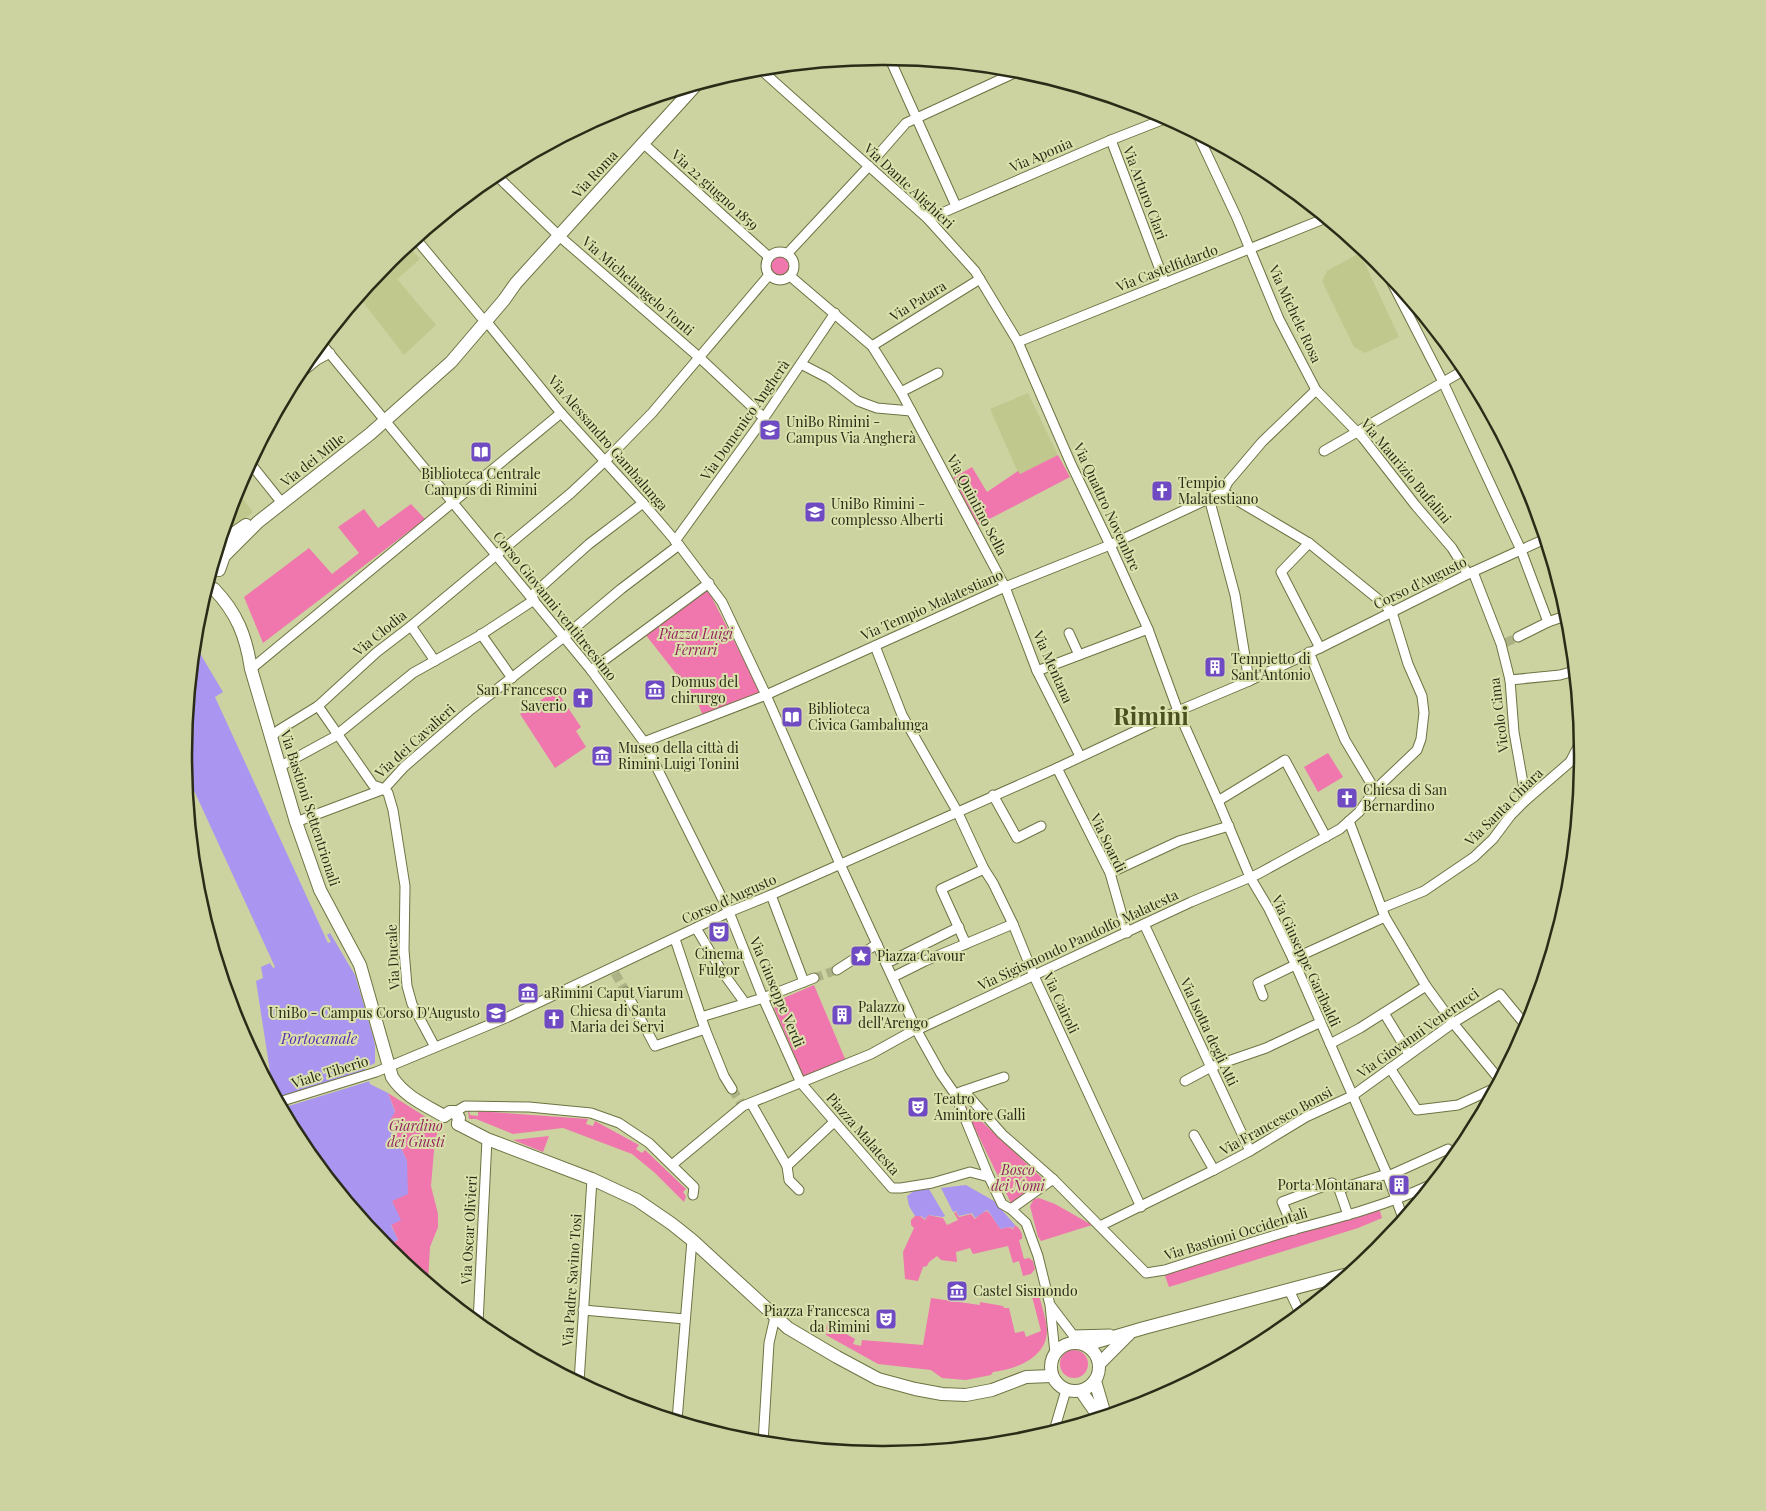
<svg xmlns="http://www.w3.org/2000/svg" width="1766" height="1511" viewBox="0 0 1766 1511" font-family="'Playfair Display',serif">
<rect width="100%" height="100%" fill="#cdd3a0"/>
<g fill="#c1c88d">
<polygon points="408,245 420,259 397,279 436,325 404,355 359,297 389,261"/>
<polygon points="1360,253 1399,337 1365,353 1354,347 1322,281 1327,271"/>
<polygon points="1028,393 1058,455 1019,475 990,409"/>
<polygon points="243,499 253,512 227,533 223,533 232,504 235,506"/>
</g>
<g fill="#ef77ad">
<circle cx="779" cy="266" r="10"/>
<polygon points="1058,455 1070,477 978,525 953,478 972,467 987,492 1018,471 1020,474"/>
<polygon points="411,504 425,519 263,643 244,597 309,548 332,574 359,553 338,527 364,509 378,528"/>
<polygon points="708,590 760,692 703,716 696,699 645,634"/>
<polygon points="556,690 581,727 576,731 586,747 555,768 520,714"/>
<polygon points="1328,753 1343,777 1318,792 1304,767"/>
<polygon points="814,985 846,1061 804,1078 772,1003"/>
<polygon points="388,1093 440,1126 435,1139 431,1186 438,1214 438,1227 430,1247 428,1282 385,1246 398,1240 391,1224 400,1220 392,1201 407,1161 389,1122 395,1111"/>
<polygon points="963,1104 1043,1179 1011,1203"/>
<polygon points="468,1110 469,1110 470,1115 478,1116 478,1111 588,1119 586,1124 593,1126 595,1121 639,1145 636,1149 642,1153 645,1150 686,1189 683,1192 686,1196 684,1202 655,1173 632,1154 563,1128 513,1134 476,1119 469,1119"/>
<polygon points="549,1136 543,1152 513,1140"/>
<polygon points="1039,1198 1055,1204 1092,1225 1041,1241 1038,1237 1030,1206 1034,1199"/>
<polygon points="1379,1208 1382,1218 1358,1228 1169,1287 1164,1273"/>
<path d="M987,1211c6,5 8,12 14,18l7,-2 5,2 2,-4c5,4 8,8 7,14l-3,1 5,19 5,-1 4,3 2,8 -4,5 -8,2 -4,-15 -6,2 -5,-17 -35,8 -3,-6 -14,4 1,10 -16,-2 -4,-4 -8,6 -2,4 -4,1 -5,14 -13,-2 -2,-27 11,-24 -3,-3v-5l4,-4h5l5,4 3,-5 15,3 4,7 11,-5 -4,-7 2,-1 3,5 12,-3 4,5 5,-5z"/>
<path d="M1037,1288c3,13 9,29 10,42 0,28 -31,39 -54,42l-2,3 -25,5 -24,-2 -11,-8 -53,-6 -52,-29 1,-12 28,16 -2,5 8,2 1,-6 61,5 8,-47 49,7v-3l23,4 1,2h5l6,25 9,-2 2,6 15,-6 -11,-42z"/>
<circle cx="1074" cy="1364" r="14"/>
</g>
<g fill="#aa95f0">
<polygon points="195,645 223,692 215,697 328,943 331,942 327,935 330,933 355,975 372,1033 375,1045 375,1063 365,1068 370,1084 388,1093 395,1112 389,1122 407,1161 408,1194 392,1201 401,1220 391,1225 398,1240 385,1246 301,1144 273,1091 256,981 263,978 261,967 270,963 273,968 275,967 186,773 184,755"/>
<path d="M966,1185l28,16 21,24 -2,3 -5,-1 -7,2c-6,-6 -8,-13 -14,-19l-12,8 -3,-5 -13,3 -3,-5 -3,1 -12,-24z"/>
<polygon points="929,1189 945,1216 943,1217 928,1215 925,1219 921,1216 915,1216 909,1206 907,1196 914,1191"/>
</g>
<polygon fill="#cdd3a0" points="366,1070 370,1081 282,1108 277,1098"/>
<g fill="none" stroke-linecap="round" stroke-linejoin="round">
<g stroke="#acb285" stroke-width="9" stroke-dasharray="9 4.5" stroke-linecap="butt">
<polyline points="1505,643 1518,637"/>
<polyline points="615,973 626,992"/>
<polyline points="814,978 837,970"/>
<polyline points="732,1089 741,1103"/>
</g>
<g stroke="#6e7343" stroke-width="11">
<g id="street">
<polyline points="889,57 956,206"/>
<polyline points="759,68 928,219 975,271 1018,342 1071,464 1110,545 1148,629 1178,711 1218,801 1250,877 1269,909 1293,959 1387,1174 1403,1218"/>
<polyline points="1198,135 1237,218 1279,319 1316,390 1363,438 1416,506 1452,548 1468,574"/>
<polyline points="1111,140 1165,283"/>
<polyline points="644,144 769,257"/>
<polyline points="878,155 906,123 1021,70"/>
<polyline points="495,174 558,235 700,358 764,418"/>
<polyline points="928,219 1111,140 1167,118"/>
<polyline points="416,239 481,317"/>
<circle cx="780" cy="266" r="14"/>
<polyline points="787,254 869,166"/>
<polyline points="1387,273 1443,382 1521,550 1548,622"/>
<polyline points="790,276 872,346 901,392 1005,587 1037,671 1080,756"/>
<polyline points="486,321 561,413 643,503 679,545 722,602 766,695 840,864 917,1031 941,1074 955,1094 989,1177 1002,1204 1011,1209 1026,1223 1038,1256 1050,1305 1055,1353"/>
<polyline points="1018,342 1326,218"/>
<polyline points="321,343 591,670 644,742 729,912 763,998 801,1083 892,1188 901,1188 932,1183 970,1172 989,1177"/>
<polyline points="872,346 980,279"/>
<polyline points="801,364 828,378 858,401 877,408 911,411"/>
<polyline points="296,377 317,360 330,353"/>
<polyline points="901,392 938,373"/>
<polyline points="1324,451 1466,369"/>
<polyline points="250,463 282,503"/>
<polyline points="1223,492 1228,482 1262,442 1316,390"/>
<polyline points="1209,498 1235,595 1249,681"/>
<polyline points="675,541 764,418 835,313"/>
<polyline points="1309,543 1281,572 1320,648"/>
<polyline points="1473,572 1501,644 1510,680 1514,732 1526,800"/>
<polyline points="531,596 589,544 643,503"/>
<polyline points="411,626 435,661"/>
<polyline points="1069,633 1079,655"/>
<polyline points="481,634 512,678"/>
<polyline points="1518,637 1548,622 1568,615"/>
<polyline points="875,646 902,715 957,811 984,869 993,883 1013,924 1034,976 1141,1207"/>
<polyline points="1309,652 1345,740 1375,790"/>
<polyline points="251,669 561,413"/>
<polyline points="591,670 709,583"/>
<polyline points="1037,671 1148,629"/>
<polyline points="1510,680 1560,675 1574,671"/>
<polyline points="318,706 373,785 384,789"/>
<polyline points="270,738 279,730 318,706 377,652 411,626 571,493 605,461 652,413 769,275"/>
<polyline points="644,742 766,695 1005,587 1110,545 1223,492"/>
<polyline points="279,767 334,737 413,673 479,636 534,600"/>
<polyline points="1057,768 1110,873 1127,933"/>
<polyline points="384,789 388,793 393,810 405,886 404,950 407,986 412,1004 435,1047"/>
<polyline points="993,795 1017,838 1041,826"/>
<polyline points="1218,801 1285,760 1326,837"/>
<polyline points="1349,821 1385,917 1426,986 1453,1023 1499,1079"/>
<polyline points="296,822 384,789 404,767 469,711 564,637 621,589 679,545"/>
<polyline points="1110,873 1179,841 1229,826"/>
<polyline points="771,895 804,982"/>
<polyline points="1382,908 1424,891 1474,857 1493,839 1511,815 1526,800 1570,762 1581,741"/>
<polyline points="1144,924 1250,1151"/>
<polyline points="696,928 721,970 745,1003"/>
<polyline points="675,939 705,1029 724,1076 732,1089"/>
<polyline points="966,944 941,889 984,869"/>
<polyline points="1293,959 1385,917"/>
<polyline points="891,961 959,927"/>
<polyline points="837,970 877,944"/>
<polyline points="897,975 925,961 1013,924"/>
<polyline points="626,992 655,1046 705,1029"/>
<polyline points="1263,996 1258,983 1295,965"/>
<polyline points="1384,1013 1409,1054"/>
<polyline points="701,1017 763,998 814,978"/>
<polyline points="919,1029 1191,902 1258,874 1340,829 1359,812 1375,790 1417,750 1421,739 1424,713 1422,696 1408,664 1392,612 1384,604 1309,543 1223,492"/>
<polyline points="1330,1044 1360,1028 1426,986"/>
<polyline points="1390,1068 1417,1110 1458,1105 1495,1088"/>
<polyline points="1185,1081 1211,1067 1266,1048 1319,1023"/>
<path d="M964,1091l38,43 51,45 93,94 19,-3c43,-14 87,-28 131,-41 46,-12 91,-24 134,-44"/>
<polyline points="960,1092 1004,1077"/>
<polyline points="279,1102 376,1072 508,1017 729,912 771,895 1057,768 1178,711 1249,681 1320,648 1468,574 1545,539"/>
<polyline points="751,1103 787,1166 834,1122"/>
<polyline points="455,1112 465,1106 529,1107 591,1113 619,1123 649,1143 694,1187 693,1195"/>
<polyline points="1194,1135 1214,1170"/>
<polyline points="673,1164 743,1106 871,1054 916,1029"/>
<polyline points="787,1166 789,1180 799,1190"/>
<polyline points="1388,1176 1448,1149"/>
<polyline points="1339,1189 1387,1174"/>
<polyline points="1011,1209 1053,1179"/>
<polyline points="1100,1226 1214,1170 1250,1151 1306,1117 1352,1096 1453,1023 1500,994 1527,1027"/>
<polyline points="1294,1230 1282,1202 1332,1183 1339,1189 1348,1215"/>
<polyline points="1289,1290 1300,1313"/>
<polyline points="1051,1306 1073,1335 1075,1343"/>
<polyline points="583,1310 685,1319"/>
<polyline points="478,1323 487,1139"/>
<polyline points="1073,1335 1110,1334"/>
<polyline points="579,1382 592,1179"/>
<polyline points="677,1420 692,1240"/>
<polyline points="1054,1431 1066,1390"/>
<polyline points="763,1443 769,1343 775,1317"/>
</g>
</g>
<g stroke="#6e7343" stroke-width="14">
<g id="secondary">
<polyline points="220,543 246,525"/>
<polyline points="219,570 224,556 258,522 370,434 451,362 504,300 516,283 696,85"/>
<path d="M214,589c23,24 32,47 37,80l45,153 24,68 40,75 32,112c12,19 33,28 52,39"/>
<polyline points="444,1116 450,1112 455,1112 459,1118 458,1124"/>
<polyline points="458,1124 487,1139 592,1179 637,1200 672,1224 692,1240 788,1328 837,1357 878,1379 915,1389 942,1394 966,1395 992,1390 1026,1377 1052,1376"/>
<circle cx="1075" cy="1367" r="24"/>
<polyline points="1086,1345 1144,1328 1348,1274"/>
<polyline points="1099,1364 1129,1334"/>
<polyline points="1095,1381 1105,1415"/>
<polyline points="1081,1391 1099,1417"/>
</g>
</g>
<use href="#street" stroke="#fff" stroke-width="9"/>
<use href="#secondary" stroke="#fff" stroke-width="12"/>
</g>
<defs>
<g id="university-square" transform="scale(1.125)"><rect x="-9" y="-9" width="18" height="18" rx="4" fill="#6f4ac2" stroke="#dae1ad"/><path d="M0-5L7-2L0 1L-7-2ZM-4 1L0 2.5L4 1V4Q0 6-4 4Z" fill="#fff"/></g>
<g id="library-square" transform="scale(1.125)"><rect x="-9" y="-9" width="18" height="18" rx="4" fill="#6f4ac2" stroke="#dae1ad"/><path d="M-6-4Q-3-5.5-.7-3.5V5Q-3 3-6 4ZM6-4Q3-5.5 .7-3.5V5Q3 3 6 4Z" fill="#fff"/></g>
<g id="church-square" transform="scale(1.125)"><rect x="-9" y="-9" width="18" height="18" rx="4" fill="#6f4ac2" stroke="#dae1ad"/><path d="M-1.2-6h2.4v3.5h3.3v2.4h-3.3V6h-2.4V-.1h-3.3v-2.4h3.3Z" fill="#fff"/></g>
<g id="building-square" transform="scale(1.125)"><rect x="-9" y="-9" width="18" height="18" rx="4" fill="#6f4ac2" stroke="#dae1ad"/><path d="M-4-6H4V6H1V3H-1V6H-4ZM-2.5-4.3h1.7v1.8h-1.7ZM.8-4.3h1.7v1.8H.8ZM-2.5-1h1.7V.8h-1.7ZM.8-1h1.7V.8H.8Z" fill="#fff"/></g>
<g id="museum-square" transform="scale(1.125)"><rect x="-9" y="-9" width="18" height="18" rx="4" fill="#6f4ac2" stroke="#dae1ad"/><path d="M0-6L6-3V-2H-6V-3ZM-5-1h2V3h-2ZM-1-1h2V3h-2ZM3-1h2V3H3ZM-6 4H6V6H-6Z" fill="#fff"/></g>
<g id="theatre-square" transform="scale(1.125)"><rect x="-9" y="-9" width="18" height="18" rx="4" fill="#6f4ac2" stroke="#dae1ad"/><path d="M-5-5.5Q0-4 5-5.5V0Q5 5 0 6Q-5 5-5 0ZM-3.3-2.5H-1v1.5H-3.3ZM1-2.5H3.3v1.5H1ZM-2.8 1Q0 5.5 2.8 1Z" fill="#fff"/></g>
<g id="sight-square" transform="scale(1.125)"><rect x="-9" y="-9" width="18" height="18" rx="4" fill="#6f4ac2" stroke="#dae1ad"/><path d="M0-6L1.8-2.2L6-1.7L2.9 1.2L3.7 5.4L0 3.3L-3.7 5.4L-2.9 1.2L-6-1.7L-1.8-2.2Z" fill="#fff"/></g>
</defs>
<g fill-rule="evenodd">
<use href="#university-square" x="770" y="430"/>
<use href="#library-square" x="481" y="452"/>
<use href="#church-square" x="1162" y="491"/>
<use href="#university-square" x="815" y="512"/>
<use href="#building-square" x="1215" y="667"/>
<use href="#museum-square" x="655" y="690"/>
<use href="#church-square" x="583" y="698"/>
<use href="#library-square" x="792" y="717"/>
<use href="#museum-square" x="602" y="756"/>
<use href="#church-square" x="1347" y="798"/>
<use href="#theatre-square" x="719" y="932"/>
<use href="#sight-square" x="861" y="956"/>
<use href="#museum-square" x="528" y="993"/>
<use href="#university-square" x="496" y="1013"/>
<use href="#building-square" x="842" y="1015"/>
<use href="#church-square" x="554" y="1019"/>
<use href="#theatre-square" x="918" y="1107"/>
<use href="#building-square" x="1399" y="1185"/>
<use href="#museum-square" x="957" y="1291"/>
<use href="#theatre-square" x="886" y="1319"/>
</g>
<g text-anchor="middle" stroke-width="4" stroke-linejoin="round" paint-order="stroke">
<g font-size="14" fill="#2a2c17" stroke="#dae1ad">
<text transform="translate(1041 155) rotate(-23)" y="5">Via Aponia</text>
<text transform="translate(595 174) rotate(-47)" y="5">Via Roma</text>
<text transform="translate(909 186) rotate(43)" y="5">Via Dante Alighieri</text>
<text transform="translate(715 190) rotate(42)" y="5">Via 22 giugno 1859</text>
<text transform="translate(1145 193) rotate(69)" y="5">Via Arturo Clari</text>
<text transform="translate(1167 268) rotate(-21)" y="5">Via Castelfidardo</text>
<text transform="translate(638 286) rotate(41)" y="5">Via Michelangelo Tonti</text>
<text transform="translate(918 301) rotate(-32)" y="5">Via Patara</text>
<text transform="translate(1295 314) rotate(65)" y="5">Via Michele Rosa</text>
<text transform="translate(745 420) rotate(-55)" y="5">Via Domenico Angherà</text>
<text transform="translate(608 443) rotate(49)" y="5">Via Alessandro Gambalunga</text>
<text transform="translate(313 460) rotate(-38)" y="5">Via dei Mille</text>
<text transform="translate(1406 471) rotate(50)" y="5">Via Maurizio Bufalini</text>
<text transform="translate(977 505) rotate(62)" y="5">Via Quintino Sella</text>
<text transform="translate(1107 507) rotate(65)" y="5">Via Quattro Novembre</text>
<text transform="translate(1420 583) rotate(-26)" y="5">Corso d'Augusto</text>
<text transform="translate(932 605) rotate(-24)" y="5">Via Tempio Malatestiano</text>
<text transform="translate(555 606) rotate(51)" y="5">Corso Giovanni ventitreesimo</text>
<text transform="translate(380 633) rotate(-39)" y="5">Via Clodia</text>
<text transform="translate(1053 667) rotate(66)" y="5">Via Mentana</text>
<text transform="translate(1499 715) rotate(-97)" y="5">Vicolo Cima</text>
<text transform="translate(415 741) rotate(-42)" y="5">Via dei Cavalieri</text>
<text transform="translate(1504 807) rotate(-45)" y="5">Via Santa Chiara</text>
<text transform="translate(310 808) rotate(72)" y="5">Via Bastioni Settentrionali</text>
<text transform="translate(1108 843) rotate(64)" y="5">Via Soardi</text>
<text transform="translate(729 899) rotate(-24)" y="5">Corso d'Augusto</text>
<text transform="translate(1078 940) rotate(-25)" y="5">Via Sigismondo Pandolfo Malatesta</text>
<text transform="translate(393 957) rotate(-93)" y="5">Via Ducale</text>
<text transform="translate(1306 961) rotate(65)" y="5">Via Giuseppe Garibaldi</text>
<text transform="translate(777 992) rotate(67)" y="5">Via Giuseppe Verdi</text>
<text transform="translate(1061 1003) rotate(65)" y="5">Via Cairoli</text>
<text transform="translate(1209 1032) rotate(65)" y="5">Via Isotta degli Atti</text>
<text transform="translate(1418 1033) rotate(-35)" y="5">Via Giovanni Venerucci</text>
<text transform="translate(330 1072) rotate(-17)" y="5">Viale Tiberio</text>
<text transform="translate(1276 1121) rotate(-29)" y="5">Via Francesco Bonsi</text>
<text transform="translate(863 1134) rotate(49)" y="5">Piazza Malatesta</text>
<text transform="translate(469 1230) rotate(-87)" y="5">Via Oscar Olivieri</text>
<text transform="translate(1236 1234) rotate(-17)" y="5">Via Bastioni Occidentali</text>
<text transform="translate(572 1280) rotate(-86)" y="5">Via Padre Savino Tosi</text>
</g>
<g font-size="14" fill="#2a2c17" stroke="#dae1ad" text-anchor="start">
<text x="786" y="427">UniBo Rimini -<tspan x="786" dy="16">Campus Via Angherà</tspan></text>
<text x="481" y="479" text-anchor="middle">Biblioteca Centrale<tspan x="481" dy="16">Campus di Rimini</tspan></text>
<text x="1178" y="488">Tempio<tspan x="1178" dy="16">Malatestiano</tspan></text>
<text x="831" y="509">UniBo Rimini -<tspan x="831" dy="16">complesso Alberti</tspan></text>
<text x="1231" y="664">Tempietto di<tspan x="1231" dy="16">Sant'Antonio</tspan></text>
<text x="671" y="687">Domus del<tspan x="671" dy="16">chirurgo</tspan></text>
<text x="567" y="695" text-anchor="end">San Francesco<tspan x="567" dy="16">Saverio</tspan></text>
<text x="808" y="714">Biblioteca<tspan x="808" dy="16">Civica Gambalunga</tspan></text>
<text x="618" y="753">Museo della città di<tspan x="618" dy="16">Rimini Luigi Tonini</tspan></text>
<text x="1363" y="795">Chiesa di San<tspan x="1363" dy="16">Bernardino</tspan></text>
<text x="719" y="959" text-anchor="middle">Cinema<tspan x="719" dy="16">Fulgor</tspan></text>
<text x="877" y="961">Piazza Cavour</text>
<text x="544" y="998">aRimini Caput Viarum</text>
<text x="858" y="1012">Palazzo<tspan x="858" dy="16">dell'Arengo</tspan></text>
<text x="570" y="1016">Chiesa di Santa<tspan x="570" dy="16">Maria dei Servi</tspan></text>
<text x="480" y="1018" text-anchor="end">UniBo - Campus Corso D'Augusto</text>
<text x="934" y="1104">Teatro<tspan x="934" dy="16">Amintore Galli</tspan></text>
<text x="1383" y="1190" text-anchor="end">Porta Montanara</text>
<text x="973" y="1296">Castel Sismondo</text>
<text x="870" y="1316" text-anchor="end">Piazza Francesca<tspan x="870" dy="16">da Rimini</tspan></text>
</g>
<g font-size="14" font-style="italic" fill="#91235c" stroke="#dae1ad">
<text x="696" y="639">Piazza Luigi<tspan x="696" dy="16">Ferrari</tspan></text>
<text x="416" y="1131">Giardino<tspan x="416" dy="16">dei Giusti</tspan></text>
<text x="1018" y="1175">Bosco<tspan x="1018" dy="16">dei Nomi</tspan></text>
</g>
<g font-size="15" font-style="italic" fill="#5b2baf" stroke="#dae1ad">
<text x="319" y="1044">Portocanale</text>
</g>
<g font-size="24" font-weight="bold" fill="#4d5122" stroke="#dae1ad">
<text x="1151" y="725">Rimini</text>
</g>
</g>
<path d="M0 0H1766V1511H0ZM882 65H884A690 690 0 0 1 1574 755V756A690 690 0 0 1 884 1446H882A690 690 0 0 1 192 756V755A690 690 0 0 1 882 65Z" fill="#ccd3a1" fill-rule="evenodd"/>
<path fill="none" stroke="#2a2c17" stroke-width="2.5" d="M882 65H884A690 690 0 0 1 1574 755V756A690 690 0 0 1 884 1446H882A690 690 0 0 1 192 756V755A690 690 0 0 1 882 65Z"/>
</svg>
